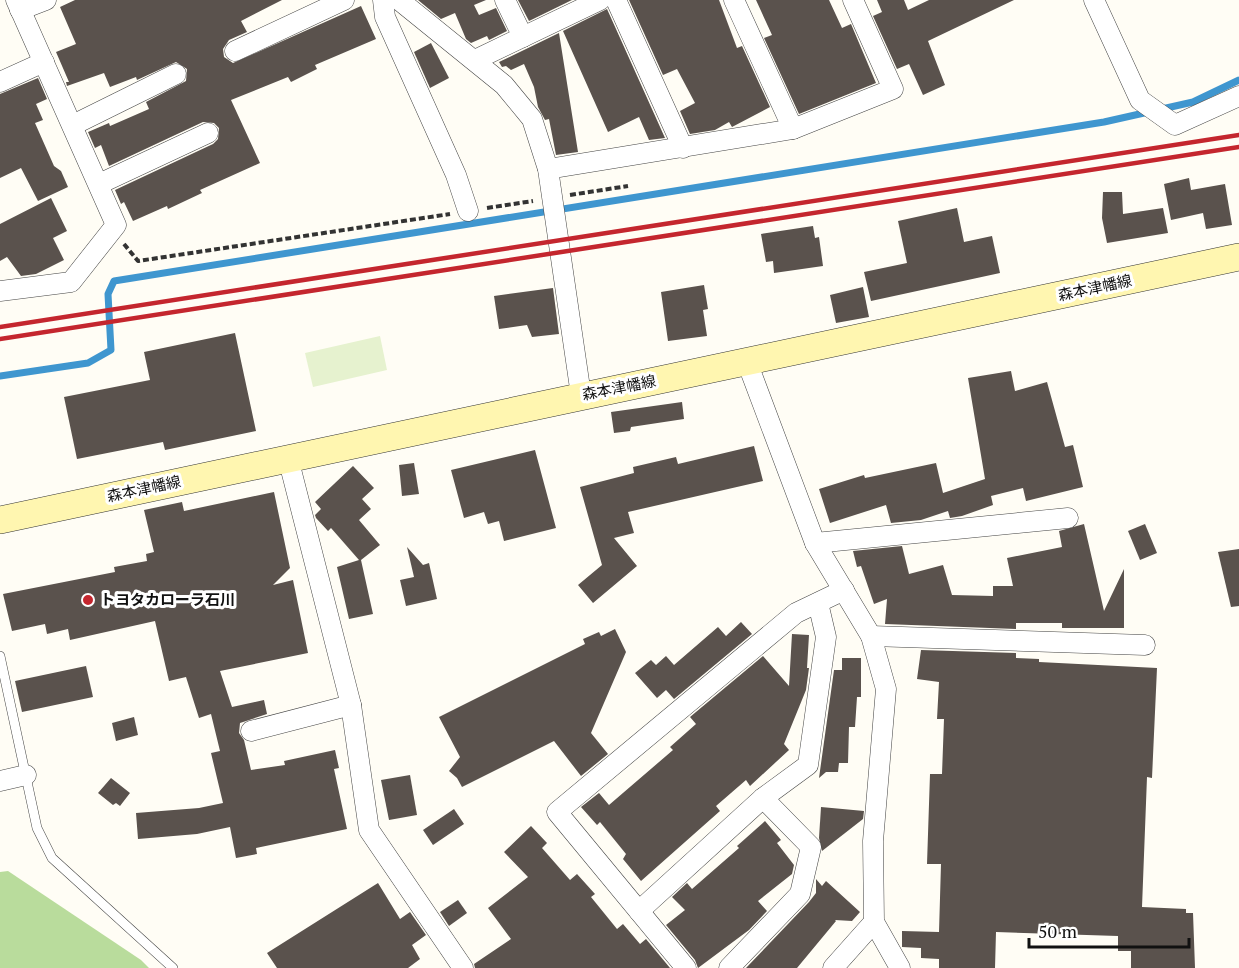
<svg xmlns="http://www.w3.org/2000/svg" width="1239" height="968" viewBox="0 0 1239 968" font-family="'PT Serif','Noto Sans JP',serif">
<rect width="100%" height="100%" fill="#fffdf5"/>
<polygon fill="#b9dc9c" points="8,871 141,960 149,968 0,968 0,872"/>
<polygon fill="#e6f2cf" points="380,336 387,370 313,387 305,353"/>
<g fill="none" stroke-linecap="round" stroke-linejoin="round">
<polyline stroke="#3f96cf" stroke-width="7" points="0,376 88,363 111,350 108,294 114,281 1104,122 1193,102 1239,80"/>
</g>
<g fill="#5a524d">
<polygon points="75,0 282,0 241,21 247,32 229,40 223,49 224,57 233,63 361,6 376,39 315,65 317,69 291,82 288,77 231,100 260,163 200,190 202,193 168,209 167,206 133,221 124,202 121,204 115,190 213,144 218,139 219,128 214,123 203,122 109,166 101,145 95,148 88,132 109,123 110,126 149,109 146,102 186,81 187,69 176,62 137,80 136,77 110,87 104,73 67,86 66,82 69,82 56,52 76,44 60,7"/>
<polygon points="418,0 486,0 474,5 479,15 496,8 507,31 489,40 487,36 471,43 466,39 455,13 441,19"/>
<polygon points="518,0 572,0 529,21"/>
<polygon points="629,0 719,0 737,48 742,46 770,107 732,127 729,122 715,130 690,134 680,111 695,103 677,69 663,75"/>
<polygon points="756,0 829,0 842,28 851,24 876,83 799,114 764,38 772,35"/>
<polygon points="877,0 904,0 908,10 929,0 1014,0 928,41 945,85 923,95 909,64 897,69 873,16 882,12"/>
<polygon points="607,9 665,138 649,140 639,117 608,132 563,31"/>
<polygon points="559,33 578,152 556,155 549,119 545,120 538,107 534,87 524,64 511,70 506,66 502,67 499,62"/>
<polygon points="431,43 449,78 430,88 414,52"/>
<polygon points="38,78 47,99 36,104 43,120 35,123 54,166 61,171 68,187 38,201 21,168 0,178 0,94"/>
<polygon points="1189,178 1191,190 1225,184 1232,225 1206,229 1203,213 1171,220 1164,184"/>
<polygon points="1103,192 1122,192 1123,214 1163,208 1168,233 1107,243 1102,218"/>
<polygon points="51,198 67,231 53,238 64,260 36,274 21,276 7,257 0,261 0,224"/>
<polygon points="957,208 964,242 992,236 1000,273 871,301 864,272 907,263 898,221"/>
<polygon points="813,226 815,238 819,237 823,266 774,273 773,261 766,262 761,234"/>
<polygon points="704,285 708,309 703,310 707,336 668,341 661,292"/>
<polygon points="863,287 869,317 836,323 830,295"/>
<polygon points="553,288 559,334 532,337 527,325 499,329 494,296"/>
<polygon points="235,333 256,431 165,450 163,442 77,459 64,397 150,380 144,352"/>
<polygon points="1011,371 1015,391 1047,382 1065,447 1073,445 1083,487 1026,501 1023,488 991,496 993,505 962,516 950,518 948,511 921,520 891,523 886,505 830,523 819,489 864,475 865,478 936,463 943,493 985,479 968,378"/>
<polygon points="682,402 684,419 631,427 630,431 614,433 611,412"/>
<polygon points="754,446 763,481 628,512 634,533 614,538 637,566 593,603 578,585 602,565 580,487 634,473 633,467 676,457 678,464"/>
<polygon points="535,450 556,528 504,541 499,521 488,524 484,512 464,518 451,470"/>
<polygon points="414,463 419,494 402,496 399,465"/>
<polygon points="353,466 374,488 362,499 371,509 359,520 380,545 361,560 373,614 349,619 337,567 359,560 331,528 328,531 316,518 315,515 321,509 315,502"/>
<polygon points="274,492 290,568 273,585 293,580 308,653 220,671 232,707 264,700 267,714 240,723 239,733 244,740 251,770 285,765 284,761 335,750 339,768 334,769 347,829 256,848 257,854 236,858 230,827 197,834 138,839 136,813 199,808 223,803 211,753 220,751 211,714 199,718 186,677 169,681 155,621 70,640 68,629 47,634 45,624 12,631 3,594 115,572 114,567 147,561 146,554 154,552 144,510 182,502 184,511"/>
<polygon points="1084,524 1104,611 1124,569 1124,628 1062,628 1062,623 1016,623 1016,629 885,624 887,599 874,604 861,566 857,567 853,551 902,546 909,574 943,565 952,595 993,596 993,586 1013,586 1007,558 1062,547 1059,531"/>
<polygon points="1145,524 1157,553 1140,560 1128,531"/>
<polygon points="407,547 423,565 429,563 437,599 406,606 400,580 414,577"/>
<polygon points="1239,549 1239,606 1231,607 1218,552"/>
<polygon points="741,622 752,634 674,699 666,690 657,698 635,673 651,660 656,665 666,656 674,665 718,627 726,636"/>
<polygon points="615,629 626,652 591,733 608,754 581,776 554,741 462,787 457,778 449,771 460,757 439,717 585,644 583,639 599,632 601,636"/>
<polygon points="792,634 809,635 807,668 809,668 806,690 784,744 789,750 750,786 746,780 716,806 720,811 641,881 623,859 626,854 600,822 597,825 581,807 599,793 609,805 673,750 670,747 696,724 690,717 763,656 789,686"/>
<polygon points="921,650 1016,653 1016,658 1039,659 1039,662 1157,668 1152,778 1147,777 1142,907 1186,909 1186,913 1193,913 1195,968 1131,968 1131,951 1118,951 1118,936 996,932 995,968 939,968 939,959 921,958 921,948 902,947 902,931 939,932 941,864 927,864 930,774 942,774 944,719 937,719 939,682 917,679"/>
<polygon points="842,658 861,658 861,697 857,697 855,727 849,727 848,763 839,763 838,772 826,772 819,778 834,670 842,670"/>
<polygon points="86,666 93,697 22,712 15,681"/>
<polygon points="134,717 138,735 116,741 112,723"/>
<polygon points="410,775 417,815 389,820 381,780"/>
<polygon points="111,778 130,793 120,806 116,803 113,805 98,793"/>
<polygon points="821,807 864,811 863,819 822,851 819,838"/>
<polygon points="454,809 464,824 433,845 423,830"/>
<polygon points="765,821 781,840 777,843 794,865 792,874 758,901 767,911 749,930 698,968 695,960 666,925 685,910 672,897 687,883 692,889 739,848 737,846"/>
<polygon points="531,826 547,843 542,848 570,880 577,874 595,894 591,897 617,929 623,924 640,944 646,939 670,968 475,968 474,964 511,939 488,908 528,877 504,852"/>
<polygon points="816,879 822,886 826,881 860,912 852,921 835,920 836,921 797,968 746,968 809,902 816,893"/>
<polygon points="378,883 400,919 410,912 426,935 412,945 420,959 408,968 277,968 267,953"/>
<polygon points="458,900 467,913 449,926 440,912"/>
</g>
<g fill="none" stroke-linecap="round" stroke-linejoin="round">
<g stroke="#444" stroke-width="10">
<polyline id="lane" points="0,656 37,828 52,858 173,968"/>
</g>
<g stroke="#444" stroke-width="21">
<g id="street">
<polyline points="383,0 385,17 456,175 468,211"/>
<polyline points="399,0 504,85 532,119 548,169 581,395"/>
<polyline points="505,0 523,37"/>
<polyline points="616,0 683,148"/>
<polyline points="734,0 793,129"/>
<polyline points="1094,0 1140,100 1175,125 1239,96"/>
<polyline points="20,10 46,0"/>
<polyline points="235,51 344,0"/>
<polyline points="475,60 600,0"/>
<polyline points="0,82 44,62"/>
<polyline points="73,125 176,74"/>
<polyline points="548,169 793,129 893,89 853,0"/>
<polyline points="99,184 208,133"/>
<polyline points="0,291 71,282 116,225 16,0"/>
<polyline points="747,362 815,543 871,636 886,689 873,841 874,922 900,968"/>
<polyline points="288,458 351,705 369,830 463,968"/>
<polyline points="815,543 1068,518"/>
<polyline points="871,636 1145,645"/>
<polyline points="251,731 351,705"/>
<polyline points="0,781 26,775"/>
<polyline points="639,911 763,798"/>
<polyline points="686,968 557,812 796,613 844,590"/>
<polyline points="729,968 800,894 811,847 763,798 808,765 826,637 818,603"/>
<polyline points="833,968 874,922"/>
</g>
</g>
<g stroke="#333" stroke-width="28">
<polyline id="secondary" points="0,520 1239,257"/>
</g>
<g stroke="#333" stroke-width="4" stroke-dasharray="6 3" stroke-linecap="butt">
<polyline points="570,195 628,186"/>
<polyline points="487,208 533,201"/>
<polyline points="124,244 138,261 450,214"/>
</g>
<use href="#lane" stroke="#fff" stroke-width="9"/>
<use href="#street" stroke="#fff" stroke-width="20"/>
<use href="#secondary" stroke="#fff6b0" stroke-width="27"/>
<g stroke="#c4262e" stroke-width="4.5">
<polyline points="0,327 1239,135"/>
<polyline points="0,339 1239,147"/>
</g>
</g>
<circle fill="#c4262e" stroke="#fff" stroke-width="2" cx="88" cy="600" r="6"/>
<g text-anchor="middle" stroke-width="6" stroke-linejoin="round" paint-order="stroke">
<g font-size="15" fill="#111" stroke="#fff">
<text transform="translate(1095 288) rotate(-12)" y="5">森本津幡線</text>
<text transform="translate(619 388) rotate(-11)" y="5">森本津幡線</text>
<text transform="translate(144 489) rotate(-12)" y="5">森本津幡線</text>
</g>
<g font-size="15" font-weight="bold" fill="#111" stroke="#fff" text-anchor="start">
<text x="100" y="605">トヨタカローラ石川</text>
</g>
</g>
<path d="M1029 938v9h160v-9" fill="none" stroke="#111111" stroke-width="3"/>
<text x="1038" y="938" font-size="18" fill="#111111" stroke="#ffffff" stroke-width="4.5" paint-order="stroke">50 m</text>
</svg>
